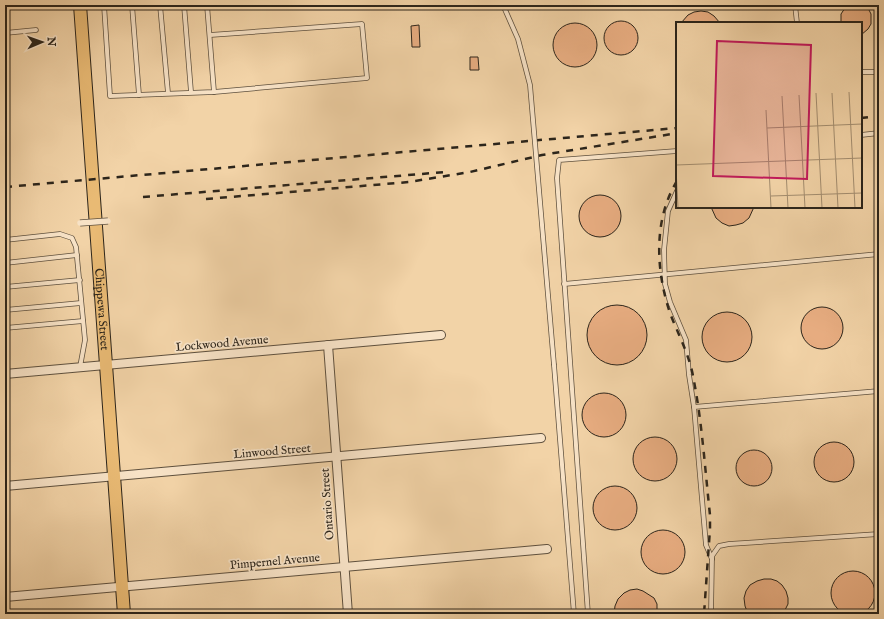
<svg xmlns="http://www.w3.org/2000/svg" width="884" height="619" viewBox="0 0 884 619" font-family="'IM FELL English',serif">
<rect width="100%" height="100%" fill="#f2d3a7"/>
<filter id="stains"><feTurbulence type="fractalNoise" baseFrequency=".005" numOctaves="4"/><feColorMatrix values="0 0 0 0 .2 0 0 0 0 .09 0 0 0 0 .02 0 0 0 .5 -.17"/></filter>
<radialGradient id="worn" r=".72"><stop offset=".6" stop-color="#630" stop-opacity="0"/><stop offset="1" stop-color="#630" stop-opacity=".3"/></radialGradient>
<g fill="#e8ad81" stroke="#2c251b">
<polygon points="847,5 864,5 869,10 871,14 871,24 868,29 861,35 861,23 841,23 841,14"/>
<polygon points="701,11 708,12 714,16 720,23 681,23 688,15 694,12"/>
<circle cx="621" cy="38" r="17"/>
<circle cx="575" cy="45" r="22"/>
<polygon points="419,25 420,47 412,47 411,26"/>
<polygon points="470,57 478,57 479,70 470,70"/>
<circle cx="600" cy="216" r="21"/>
<polygon points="711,207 754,207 749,218 743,223 736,225 729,226 722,223 716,218"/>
<circle cx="617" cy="335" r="30"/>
<circle cx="822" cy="328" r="21"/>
<circle cx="727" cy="337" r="25"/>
<circle cx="604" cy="415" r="22"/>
<circle cx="655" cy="459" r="22"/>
<circle cx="834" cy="462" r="20"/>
<circle cx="754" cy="468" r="18"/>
<circle cx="615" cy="508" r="22"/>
<circle cx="663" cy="552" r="22"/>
<circle cx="853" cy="593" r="22"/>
<polygon points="764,579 771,579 777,581 782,585 786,591 788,598 788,604 783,614 748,614 745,606 744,598 746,591 750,585 757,581"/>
<polygon points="637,589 643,591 654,598 657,604 657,614 614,614 615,606 618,599 624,593 630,590"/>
</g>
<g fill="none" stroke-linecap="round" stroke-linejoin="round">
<g stroke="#5e503e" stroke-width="5.5">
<g id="service">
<polyline points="104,5 110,96 214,92 367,78 362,24 210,35"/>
<polyline points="132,5 139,95"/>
<polyline points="160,5 168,93"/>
<polyline points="184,5 191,92"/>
<polyline points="207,5 214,92"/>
<polyline points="795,5 797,23"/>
<polyline points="5,33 36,30"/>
<polyline points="861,72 879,72"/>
<polyline points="861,135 879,133"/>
<polyline points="677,191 668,211 664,250 665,284 670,302 686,340 689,375 694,407 706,545 712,559"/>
<polyline points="5,240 60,234 72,238 76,247 85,340 80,367"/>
<polyline points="5,263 77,255"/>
<polyline points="564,284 879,254"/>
<polyline points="5,287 80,280"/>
<polyline points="5,310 81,303"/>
<polyline points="5,328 83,321"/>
<polyline points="554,365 574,614"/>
<polyline points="694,407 879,391"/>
<polyline points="588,614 557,178 559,160 677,151"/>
<polyline points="711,614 712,556 719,546 729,544 879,534"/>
</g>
</g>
<g stroke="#5e503e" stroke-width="10">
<g id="minor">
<polyline points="328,345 348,614"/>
<polyline points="5,374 441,335"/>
<polyline points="5,486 541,438"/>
<polyline points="5,597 547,549"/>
</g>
</g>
<g stroke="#2c251b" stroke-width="14">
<g id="primary">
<path id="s1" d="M80,5l44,609"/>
</g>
</g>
<use href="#service" stroke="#f7e2c6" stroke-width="4"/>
<use href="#minor" stroke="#f7e2c6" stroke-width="8"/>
<use href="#primary" stroke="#e9ba74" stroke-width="12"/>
<g stroke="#2c251b" stroke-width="2.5" stroke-dasharray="7 7" stroke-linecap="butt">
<polyline points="861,118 879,116"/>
<path d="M677,181c-24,39 -21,90 -7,132 8,21 19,41 23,63 9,45 12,93 17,139v14l-6,85"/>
<polyline points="5,187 677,128"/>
<polyline points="143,197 445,172"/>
<polyline points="206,199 409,182 470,172 542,155 672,134"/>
</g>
<g stroke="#5e503e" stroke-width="5.5" stroke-linecap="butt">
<polyline id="service-bridge" points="503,5 518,39 530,85 554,365"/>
</g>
<g stroke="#5e503e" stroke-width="7" stroke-linecap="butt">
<polyline id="pedestrian-bridge" points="80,223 108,221"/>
</g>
<use href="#service-bridge" stroke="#f7e2c6" stroke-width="4"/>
<use href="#pedestrian-bridge" stroke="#f7e2c6" stroke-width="5.5"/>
</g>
<g text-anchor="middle" stroke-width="3.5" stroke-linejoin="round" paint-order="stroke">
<g font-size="12" fill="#2c251b" stroke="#f7e2c6">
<text dy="4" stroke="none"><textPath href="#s1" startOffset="305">Chippewa Street</textPath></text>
<text transform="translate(222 343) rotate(-5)" y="4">Lockwood Avenue</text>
<text transform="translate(272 451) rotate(-5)" y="4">Linwood Street</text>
<text transform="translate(327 504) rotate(-94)" y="4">Ontario Street</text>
<text transform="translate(275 561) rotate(-5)" y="4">Pimpernel Avenue</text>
</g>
</g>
<g transform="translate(676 22)">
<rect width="186" height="186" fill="#f2d3a7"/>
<path fill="none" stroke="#a38d6f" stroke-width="1" d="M173,70l6,116M140,71l6,115M156,71l6,115M123,73l6,113M106,74l6,112M90,88l5,98M91,106l95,-4M0,143l186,-7M0,146l2,40M95,174l91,-3"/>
<path fill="#c2185b" fill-opacity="0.15" stroke="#c2185b" stroke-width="2" d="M41,19l94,4 -4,134 -94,-3z"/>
<rect width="186" height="186" fill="none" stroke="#2c251b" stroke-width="2"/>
</g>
<rect width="884" height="619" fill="none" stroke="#f2d3a7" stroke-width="20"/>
<rect x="6" y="6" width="872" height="607" fill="none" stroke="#2c251b" stroke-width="2"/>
<rect x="10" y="10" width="864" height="599" fill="none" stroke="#2c251b"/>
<g transform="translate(42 42) rotate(88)" stroke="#f7e2c6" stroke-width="3" paint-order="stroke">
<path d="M0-3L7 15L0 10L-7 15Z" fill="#2c251b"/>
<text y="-6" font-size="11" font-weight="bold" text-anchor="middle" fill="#2c251b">N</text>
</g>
<rect width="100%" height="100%" filter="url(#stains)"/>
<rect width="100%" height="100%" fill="url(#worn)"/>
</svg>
